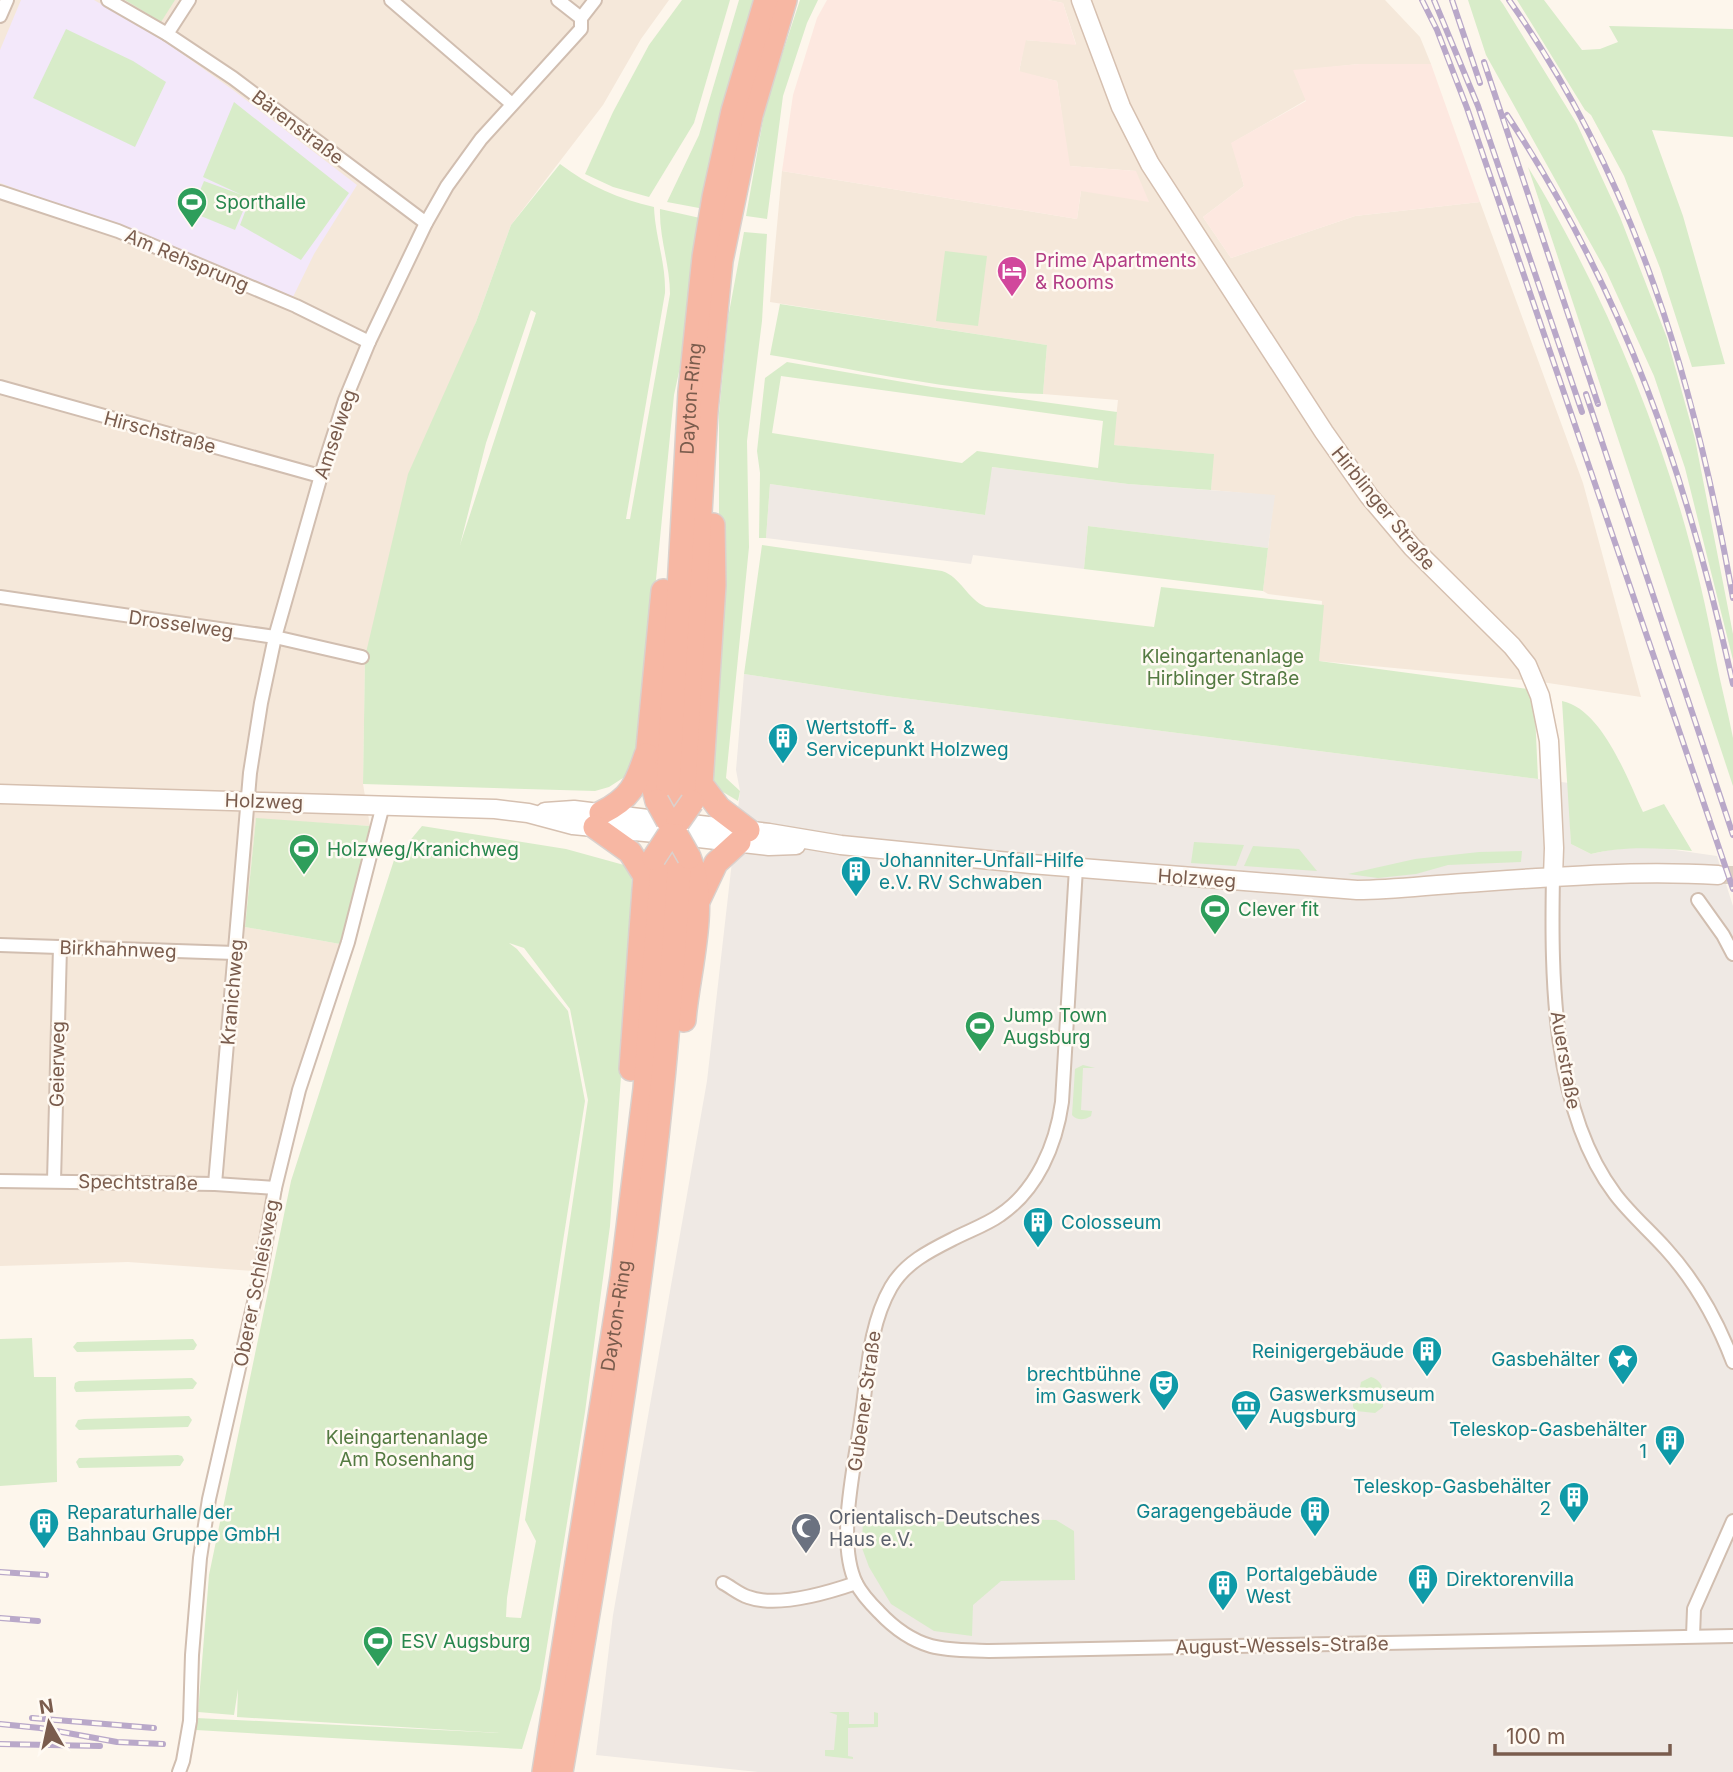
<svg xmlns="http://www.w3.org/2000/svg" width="1733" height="1772" viewBox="0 0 1733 1772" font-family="Inter,sans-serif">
<rect width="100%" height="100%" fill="#fdf6ec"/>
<g fill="#f5e8da">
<polygon points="0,0 669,0 641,39 603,105 511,225 476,322 365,657 363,784 370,826 256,819 245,927 340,944 302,1059 271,1171 253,1271 128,1262 0,1266"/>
<polygon points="1048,0 1385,0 1420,37 1431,64 1359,64 1294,71 1306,100 1232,143 1244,186 1203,217 1231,258 1355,216 1480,202 1583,483 1641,697 1535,681 1319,661 1322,601 1268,594 1263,591 1274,496 1211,490 1213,454 1113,445 1118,400 1043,394 1047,345 770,302 782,171 1077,219 1081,191 1136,171 1069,166 1057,81 1019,72 1025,40 1076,44 1063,3"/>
</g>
<g fill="#fde8e0">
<polygon points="827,0 1048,0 1063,3 1076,45 1026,40 1019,71 1057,81 1070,166 1136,171 1149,202 1081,191 1077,219 782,171 793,95 817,18"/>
<polygon points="1359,64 1431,64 1480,202 1355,216 1231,258 1203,217 1244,186 1231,143 1306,101 1293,70"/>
</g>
<g fill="#efe9e4">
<polygon points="991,467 1128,484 1275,495 1268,548 1088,526 1084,569 973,555 971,564 766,538 770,484 985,515"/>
<polygon points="744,674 887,696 1569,783 1571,844 1591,854 1610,850 1647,846 1717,856 1733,906 1733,1772 758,1772 596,1755 613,1615 707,1081 740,791 736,770"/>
</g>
<polygon fill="#f3e8fa" points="21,0 94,0 167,43 233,90 357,185 314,254 292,299 133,231 0,183 0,50"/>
<g fill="#d8ecc9" fill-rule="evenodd">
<polygon points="125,0 175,0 161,22"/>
<polygon points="682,0 730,0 694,123 649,197 613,187 585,174 613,112 649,45"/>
<polygon points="739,0 753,0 699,208 667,202 699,135"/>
<polygon points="800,0 818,0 807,23 783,96 767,219 746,216 766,103"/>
<polygon points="1468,0 1500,0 1503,4 1577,124 1620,217 1667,338 1695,439 1733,634 1733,660 1685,468 1654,376 1607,273 1486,55"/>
<polygon points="1517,0 1544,0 1582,50 1600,49 1618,42 1609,26 1733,29 1733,137 1652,130 1683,216 1725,364 1692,367 1660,268 1624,176 1591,115 1585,110"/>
<polygon points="66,29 133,61 166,82 135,147 33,98"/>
<polygon points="234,102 349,193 301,260 240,225 250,199 249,197 235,230 191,212 204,181 242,195 203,177"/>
<path d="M560,164c29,22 59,35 94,43 1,29 12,56 11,86l-39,226h4l40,-225c0,-29 -11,-57 -10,-85l40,9 -15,126 -11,51 -29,297 -13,76 -9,10 -14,9 -14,4 -232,-7 2,-127 43,-183 68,-152 35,-97zM531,310l5,3 -76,232 26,-102z"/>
<path d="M1528,167c91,150 157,319 188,493 5,26 12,52 17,78 0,15 0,32 0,48z"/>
<polygon points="744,232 767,234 762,321 747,441 749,547 726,778 740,791 738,801 718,789 708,778 719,613 719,413 728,318"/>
<polygon points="945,251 987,256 978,326 936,321"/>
<path d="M780,304l267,41 -4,49c-90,-2 -184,-24 -273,-39z"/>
<path d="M787,362l145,25 185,25 -3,33 100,9 -3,36 -83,-6 -136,-17 -7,48 -215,-31 -4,54h-7l1,-65 -3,-22 8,-73zM781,376l322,45 -5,47 -121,-17 -15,12 -190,-30z"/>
<polygon points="1088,526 1268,548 1263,591 1084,569"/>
<path d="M762,545l180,26c19,6 25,28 44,36l168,20 7,-40 163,18 -5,56 209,28 7,24 3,66 -651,-83 -143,-22z"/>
<path d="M1562,701c40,8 65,77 81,111l21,-8 28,47c-35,-3 -67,-5 -101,3l-20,-10z"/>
<polygon points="256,818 370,826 340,944 245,927"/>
<path d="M422,826l144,23 58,16 8,10 -7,147 -15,204 -25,186 -45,277 -18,60 -326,-19v-12l304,15 -263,-16 1,-28 -4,26 -36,-3 11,-137 82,-394 103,-321zM509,943l15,5 46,61 18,91 -63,420 11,21 -15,77 -15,-1 1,-19 78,-497 -17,-90 -51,-62z"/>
<polygon points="1194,842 1244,845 1236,866 1191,863"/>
<polygon points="1253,846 1299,849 1317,871 1244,866"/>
<polygon points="1522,851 1521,862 1448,865 1416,874 1378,878 1348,874 1415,859 1479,852"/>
<path d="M1083,1065l12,3h-12l-2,42 11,1 -1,5c-6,4 -14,5 -19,-1l3,-46z"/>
<polygon points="32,1338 34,1377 56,1377 57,1482 0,1486 0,1339"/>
<polygon points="193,1339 197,1345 194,1350 77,1352 73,1347 77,1342"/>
<path d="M1371,1377c14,4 13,18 12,30l-8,6 -19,-2 -3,-4v-15h6l2,-10z"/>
<polygon points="192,1378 197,1383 193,1389 76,1392 74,1388 75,1383 79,1381"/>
<polygon points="189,1416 192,1420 188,1427 79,1430 75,1426 78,1420 84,1419"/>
<polygon points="178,1455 182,1456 184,1460 180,1466 79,1468 76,1462 79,1458"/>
<polygon points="863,1517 1056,1520 1074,1531 1075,1580 1001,1581 973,1605 972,1636 934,1631 891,1604 869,1567 862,1548"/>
<polygon points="829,1712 849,1712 849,1724 874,1724 874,1712 878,1713 878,1727 848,1728 848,1756 853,1757 853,1759 825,1756 825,1750 834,1750 837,1715"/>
</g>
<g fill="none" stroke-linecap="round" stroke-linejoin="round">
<polyline stroke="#dcd0c4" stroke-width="18" stroke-dasharray="18 9" stroke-linecap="butt" points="1718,875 1733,875"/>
<g stroke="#d1beb0" stroke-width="16">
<g id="street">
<polyline points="108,0 167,34 233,78 426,223"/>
<polyline points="391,0 512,104"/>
<polyline points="0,16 7,0"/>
<polyline points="581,18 595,0"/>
<polyline points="167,34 189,0"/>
<polyline points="0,192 118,231 296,306 369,342"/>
<polyline points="0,387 320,476"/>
<polyline points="0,597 275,637 362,657"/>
<path d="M1076,868l-14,234c-6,43 -25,88 -62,113 -14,10 -32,16 -47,24 -24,12 -48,24 -62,48 -23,40 -23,88 -30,133 -6,45 -25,121 -5,163 5,10 15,21 23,29 15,16 31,28 52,34 19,5 39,4 58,5l744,-15"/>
<path d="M1553,877c-2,101 -1,233 62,317 15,20 34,36 51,55 30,33 51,71 67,113"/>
<polyline points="1698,900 1723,935 1733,954"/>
<polyline points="0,945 235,953"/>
<polyline points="0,1181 215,1184 275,1188"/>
<polyline points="54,1181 60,947"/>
<polyline points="215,1184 250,773 261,703 275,637 324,465 345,400 369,342 426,223 447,186 481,139 581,29 581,18 558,0"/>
<path d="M723,1583c8,4 16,11 25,14 30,11 79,-4 108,-14"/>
<polyline points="1693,1636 1694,1609 1733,1521"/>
<polyline points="179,1772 183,1761 190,1721 192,1655 200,1558 209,1499 260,1276 275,1188 299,1090 348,942 383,805"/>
</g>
</g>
<g stroke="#d6c0b0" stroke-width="21">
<g id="secondary">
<polyline points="1081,0 1121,107 1150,164 1324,432 1369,496 1412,547 1512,646 1527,665 1540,696 1549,741 1554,848 1553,877"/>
<polyline points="0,794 495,809 528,813 573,825 655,833"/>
<polyline points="545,812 574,810 656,820"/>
<path d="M691,824l78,9 72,12 190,19 326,26c37,0 72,-5 108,-7 85,-6 168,-13 253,-8"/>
<polyline points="690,837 769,846 796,845"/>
</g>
</g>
<g stroke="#dad1cd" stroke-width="26">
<g id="highway">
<polyline points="713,525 714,585 701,784 719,808 748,830"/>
<polyline points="657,801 652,782 648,748 663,591"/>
<polyline points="683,802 706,411 721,261 751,115 785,0"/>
<path id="s1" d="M667,804l23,-412 14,-135 10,-60 19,-86 33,-111"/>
<path d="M601,813c30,-15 35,-28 45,-58"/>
<polyline points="595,827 630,852 645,876 631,1069"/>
<polyline points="699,899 716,863 739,842"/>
<path d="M684,1020c4,-49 25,-116 5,-163"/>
<path id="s2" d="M544,1772l78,-495 23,-188 18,-234"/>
<path d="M561,1772c39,-226 78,-454 101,-683 8,-77 13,-155 18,-233"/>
</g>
</g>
<use href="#street" stroke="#fff" stroke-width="12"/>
<use href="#secondary" stroke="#fff" stroke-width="18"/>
<use href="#highway" stroke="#f7b7a3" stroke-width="23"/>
<g stroke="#b9a8c9" stroke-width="6">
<g id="rail">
<polyline points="1422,0 1437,30 1467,108 1733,889"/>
<polyline points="1434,0 1478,106 1582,412"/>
<polyline points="1452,0 1480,83"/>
<path d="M1509,0c127,180 186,384 224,598"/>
<polyline points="1484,62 1598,404"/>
<path d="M1507,115c118,179 180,361 226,569"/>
<polyline points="1586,394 1733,835"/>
<polyline points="0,1572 46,1575"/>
<polyline points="0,1618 38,1621"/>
<polyline points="32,1718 154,1728"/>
<polyline points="0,1724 40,1728 117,1742 163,1744"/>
<polyline points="0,1744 100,1746"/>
</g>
</g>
<use href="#rail" stroke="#fffaf3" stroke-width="3.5" stroke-dasharray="10" stroke-linecap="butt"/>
<g stroke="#dad1cd" stroke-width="26" stroke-linecap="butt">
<g id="highway-bridge">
<polyline points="657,801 668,821"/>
<polyline points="678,822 692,802"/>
<polyline points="677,836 689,857"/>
<polyline points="654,858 669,835"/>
</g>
</g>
<use href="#highway-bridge" stroke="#f7b7a3" stroke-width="23"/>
</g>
<defs>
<g id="stadium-pin" transform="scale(1.575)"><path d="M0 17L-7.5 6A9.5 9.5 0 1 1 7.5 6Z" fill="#2e9e5b" stroke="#fffaf3"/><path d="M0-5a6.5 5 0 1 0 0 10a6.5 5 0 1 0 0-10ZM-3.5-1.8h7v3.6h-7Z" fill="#fff"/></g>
<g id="hotel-pin" transform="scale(1.575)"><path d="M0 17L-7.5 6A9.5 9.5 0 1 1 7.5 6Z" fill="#d1479c" stroke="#fffaf3"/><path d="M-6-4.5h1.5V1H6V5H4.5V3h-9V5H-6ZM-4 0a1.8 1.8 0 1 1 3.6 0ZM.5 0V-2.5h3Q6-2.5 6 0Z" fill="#fff"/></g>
<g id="building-pin" transform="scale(1.575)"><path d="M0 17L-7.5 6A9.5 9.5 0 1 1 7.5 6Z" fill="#0f9aa8" stroke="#fffaf3"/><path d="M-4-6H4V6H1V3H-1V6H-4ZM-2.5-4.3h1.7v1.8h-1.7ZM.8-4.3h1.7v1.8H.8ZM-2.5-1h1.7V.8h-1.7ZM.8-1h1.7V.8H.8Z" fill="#fff"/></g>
<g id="sight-pin" transform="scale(1.575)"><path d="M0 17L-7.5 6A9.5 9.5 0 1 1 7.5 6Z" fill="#0f9aa8" stroke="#fffaf3"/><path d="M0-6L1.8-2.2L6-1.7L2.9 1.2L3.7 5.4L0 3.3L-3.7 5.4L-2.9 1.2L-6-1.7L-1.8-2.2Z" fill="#fff"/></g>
<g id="theatre-pin" transform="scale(1.575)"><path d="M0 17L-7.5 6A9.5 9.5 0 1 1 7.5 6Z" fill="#0f9aa8" stroke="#fffaf3"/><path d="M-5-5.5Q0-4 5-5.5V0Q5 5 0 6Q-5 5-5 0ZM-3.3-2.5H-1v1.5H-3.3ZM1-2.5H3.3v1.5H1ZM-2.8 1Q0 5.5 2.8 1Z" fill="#fff"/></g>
<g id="museum-pin" transform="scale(1.575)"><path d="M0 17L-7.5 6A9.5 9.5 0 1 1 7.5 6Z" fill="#0f9aa8" stroke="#fffaf3"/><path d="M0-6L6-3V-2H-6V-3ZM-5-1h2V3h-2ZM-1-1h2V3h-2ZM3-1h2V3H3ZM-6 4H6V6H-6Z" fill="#fff"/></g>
<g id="mosque-pin" transform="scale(1.575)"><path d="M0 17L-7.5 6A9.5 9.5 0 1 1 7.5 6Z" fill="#6b7280" stroke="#fffaf3"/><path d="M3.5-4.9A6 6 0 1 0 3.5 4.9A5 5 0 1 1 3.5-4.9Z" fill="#fff"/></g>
</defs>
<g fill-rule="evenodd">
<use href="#stadium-pin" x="192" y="202"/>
<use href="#hotel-pin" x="1012" y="271"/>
<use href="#building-pin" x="783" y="738"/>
<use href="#stadium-pin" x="304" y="849"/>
<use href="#building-pin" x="856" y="871"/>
<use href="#stadium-pin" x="1215" y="909"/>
<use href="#stadium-pin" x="980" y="1026"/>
<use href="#building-pin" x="1038" y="1222"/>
<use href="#building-pin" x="1427" y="1351"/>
<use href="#sight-pin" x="1623" y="1359"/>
<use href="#theatre-pin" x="1164" y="1385"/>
<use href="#museum-pin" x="1246" y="1405"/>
<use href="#building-pin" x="1670" y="1440"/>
<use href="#building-pin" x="1574" y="1497"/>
<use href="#building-pin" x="1315" y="1511"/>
<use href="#building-pin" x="44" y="1523"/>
<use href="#mosque-pin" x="806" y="1528"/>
<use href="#building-pin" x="1423" y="1579"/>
<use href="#building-pin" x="1223" y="1585"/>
<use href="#stadium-pin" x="378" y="1641"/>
</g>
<g text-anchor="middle" stroke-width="5" stroke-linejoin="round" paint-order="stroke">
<g font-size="19" fill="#7a5c4d" stroke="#fffaf3">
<text transform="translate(298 127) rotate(37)" y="7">Bärenstraße</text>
<text transform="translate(187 260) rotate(23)" y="7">Am Rehsprung</text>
<text dy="7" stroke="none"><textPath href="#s1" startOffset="406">Dayton-Ring</textPath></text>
<text transform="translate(160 432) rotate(15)" y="7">Hirschstraße</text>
<text transform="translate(335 434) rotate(-71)" y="7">Amselweg</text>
<text transform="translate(1384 508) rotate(51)" y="7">Hirblinger Straße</text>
<text transform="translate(181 624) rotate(8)" y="7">Drosselweg</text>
<text transform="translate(264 801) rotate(2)" y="7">Holzweg</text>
<text transform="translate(1197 878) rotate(4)" y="7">Holzweg</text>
<text transform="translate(118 949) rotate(2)" y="7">Birkhahnweg</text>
<text transform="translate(232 992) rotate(-85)" y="7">Kranichweg</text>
<text transform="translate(1566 1060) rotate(80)" y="7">Auerstraße</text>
<text transform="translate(57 1064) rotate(-89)" y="7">Geierweg</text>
<text transform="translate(138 1182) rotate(1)" y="7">Spechtstraße</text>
<text transform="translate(256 1283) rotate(-79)" y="7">Oberer Schleisweg</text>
<text dy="7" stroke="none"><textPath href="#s2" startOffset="462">Dayton-Ring</textPath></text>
<text transform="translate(864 1401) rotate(-82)" y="7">Gubener Straße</text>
<text transform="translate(1282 1645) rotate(-1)" y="7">August-Wessels-Straße</text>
</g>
<g font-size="19" fill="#27864d" stroke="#fffaf3" text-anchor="start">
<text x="215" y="209">Sporthalle</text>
<text x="327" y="856">Holzweg/Kranichweg</text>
<text x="1238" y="916">Clever fit</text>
<text x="1003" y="1022">Jump Town<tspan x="1003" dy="22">Augsburg</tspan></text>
<text x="401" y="1648">ESV Augsburg</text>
</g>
<g font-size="19" fill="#b23c85" stroke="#fffaf3" text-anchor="start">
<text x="1035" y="267">Prime Apartments<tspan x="1035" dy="22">&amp; Rooms</tspan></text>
</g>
<g font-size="19" fill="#537a41" stroke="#fffaf3">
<text x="1223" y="663">Kleingartenanlage<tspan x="1223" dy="22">Hirblinger Straße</tspan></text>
<text x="407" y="1444">Kleingartenanlage<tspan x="407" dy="22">Am Rosenhang</tspan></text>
</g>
<g font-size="19" fill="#0d838f" stroke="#fffaf3" text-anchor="start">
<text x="806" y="734">Wertstoff- &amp;<tspan x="806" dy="22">Servicepunkt Holzweg</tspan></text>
<text x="879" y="867">Johanniter-Unfall-Hilfe<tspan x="879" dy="22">e.V. RV Schwaben</tspan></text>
<text x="1061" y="1229">Colosseum</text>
<text x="1404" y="1358" text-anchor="end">Reinigergebäude</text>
<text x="1600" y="1366" text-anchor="end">Gasbehälter</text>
<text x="1141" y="1381" text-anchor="end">brechtbühne<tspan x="1141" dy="22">im Gaswerk</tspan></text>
<text x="1269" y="1401">Gaswerksmuseum<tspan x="1269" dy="22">Augsburg</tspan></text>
<text x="1647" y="1436" text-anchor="end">Teleskop-Gasbehälter<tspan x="1647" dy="22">1</tspan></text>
<text x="1551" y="1493" text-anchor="end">Teleskop-Gasbehälter<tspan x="1551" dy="22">2</tspan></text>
<text x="1292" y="1518" text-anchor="end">Garagengebäude</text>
<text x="67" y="1519">Reparaturhalle der<tspan x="67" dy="22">Bahnbau Gruppe GmbH</tspan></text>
<text x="1246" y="1581">Portalgebäude<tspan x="1246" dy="22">West</tspan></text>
<text x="1446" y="1586">Direktorenvilla</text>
</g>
<g font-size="19" fill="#5b616d" stroke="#fffaf3" text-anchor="start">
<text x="829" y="1524">Orientalisch-Deutsches<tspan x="829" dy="22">Haus e.V.</tspan></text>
</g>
</g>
<g transform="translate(49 1723) rotate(351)" stroke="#fffaf3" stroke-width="5" paint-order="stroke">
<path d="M0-5L12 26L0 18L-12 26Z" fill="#7a5c4d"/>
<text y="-10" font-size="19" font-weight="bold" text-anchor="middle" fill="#7a5c4d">N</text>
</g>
<path d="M1495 1744v10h175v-10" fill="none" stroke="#7a5c4d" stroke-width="3.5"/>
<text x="1506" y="1744" font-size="21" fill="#7a5c4d" stroke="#fffaf3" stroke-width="5" paint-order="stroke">100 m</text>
</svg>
